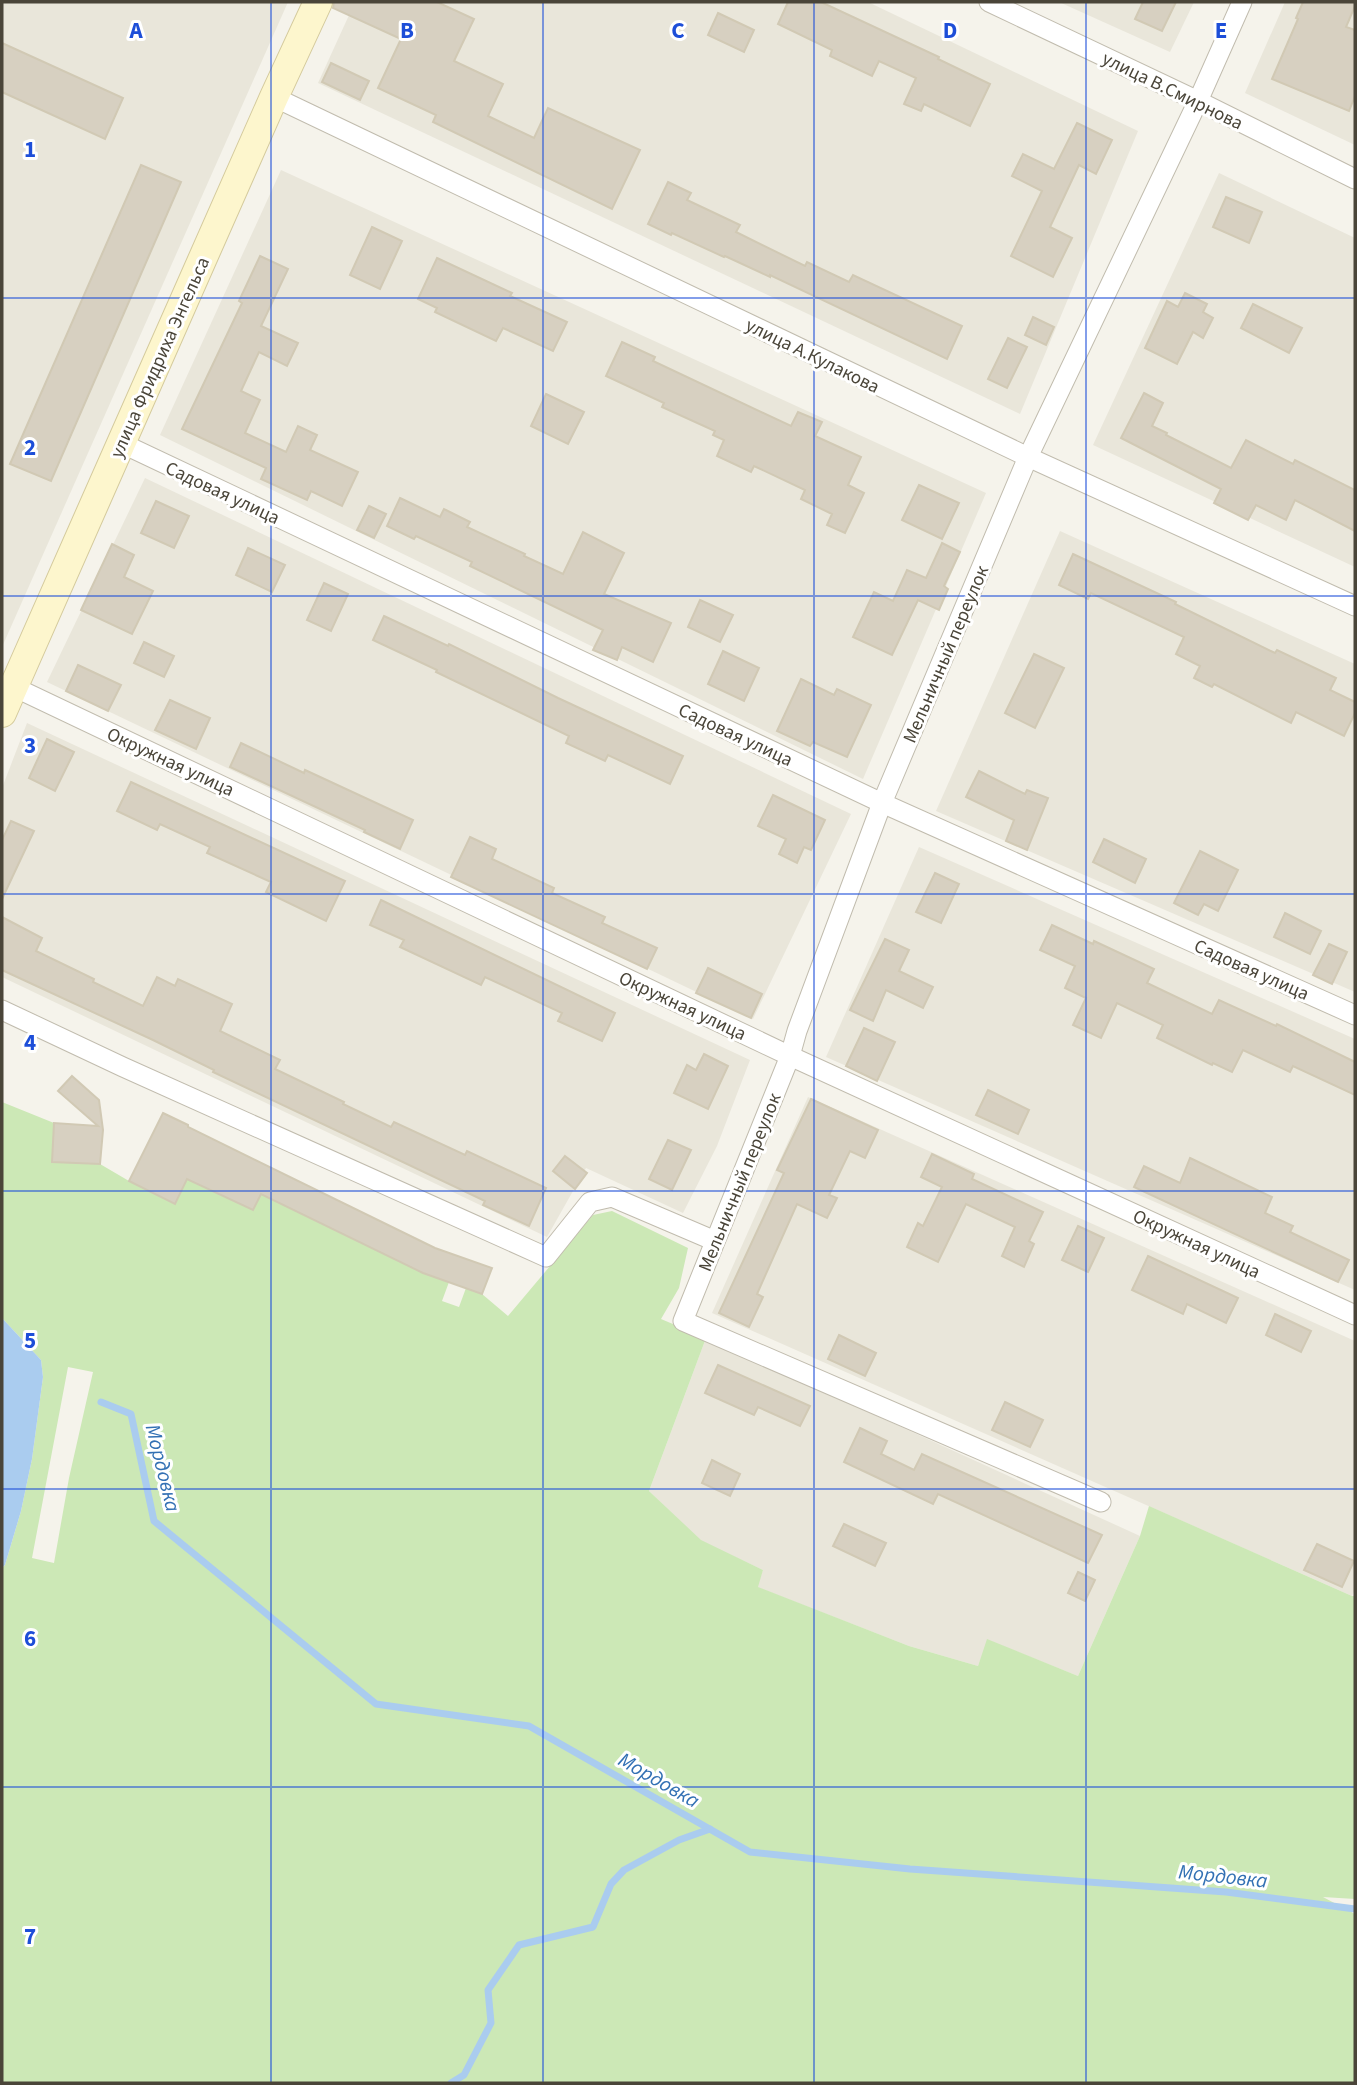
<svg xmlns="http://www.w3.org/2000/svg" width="1357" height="2085" viewBox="0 0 1357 2085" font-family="'Source Sans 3',sans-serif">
<rect width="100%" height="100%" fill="#f5f3eb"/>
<g fill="#e9e6da">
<polygon points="2,2 288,2 2,647"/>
<polygon points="355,2 868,2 1138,131 1020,414 318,83"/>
<polygon points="1059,2 1194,2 1170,52"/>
<polygon points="1285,2 1355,2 1355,145 1245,93"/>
<polygon points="281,170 986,493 863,779 160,435"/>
<polygon points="1219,173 1355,238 1355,567 1093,445"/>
<polygon points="145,478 851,814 753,1019 47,682"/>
<polygon points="1060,531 1355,664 1355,992 936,811"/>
<polygon points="27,723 750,1060 717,1146 683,1213 586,1168 547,1237 2,977 2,788"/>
<polygon points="919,847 1355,1039 1355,1290 826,1057"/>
<polygon points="808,1097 1355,1341 1355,1589 1352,1596 712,1313"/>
<polygon points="706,1338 1140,1536 1078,1676 988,1640 978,1666 909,1646 757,1587 763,1570 701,1541 649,1491"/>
</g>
<path fill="#cce8b6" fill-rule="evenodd" d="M2,1102l52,21 -2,39 48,2 29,17 46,22 17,-33 24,23 37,17 8,-16 162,79 26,9 -7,19 17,6 7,-19 16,6 26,22 85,-101 19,-4 76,37 -9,40 -18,31 45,19 -57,153 52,49 62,30 -5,17 151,59 69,20 9,-27 91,37 62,-140 9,-30 203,90h3v303l-32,-2 32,17v169h-1353v-515l3,-3 16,-54 11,-52 11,-82 -2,-17 -39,-42zM68,1367l25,5 -24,106 -15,85 -22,-5z"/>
<polygon fill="#aaccef" points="2,1318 41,1360 43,1377 32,1459 21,1511 5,1565 2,1568"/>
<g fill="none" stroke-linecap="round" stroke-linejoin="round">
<g stroke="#aaccef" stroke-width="7">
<polyline points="101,1402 131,1414 154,1521 376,1704 529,1726 750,1852 910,1869 1226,1892 1355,1909"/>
<polyline points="451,2083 464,2075 491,2023 488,1990 519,1945 593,1927 611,1884 624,1870 679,1840 710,1829"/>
</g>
</g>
<g fill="#d7d0c1" stroke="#d1c9b4" stroke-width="2">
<polygon points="334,2 437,2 474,19 454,61 503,84 488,116 534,138 548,108 640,150 612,209 433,122 436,115 378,88 401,39 333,8"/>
<polygon points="788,2 821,2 939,57 938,59 990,84 970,126 924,104 921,111 904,104 916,78 879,61 872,76 830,56 832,50 778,24"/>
<polygon points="1143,2 1176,2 1162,31 1135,19"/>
<polygon points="1303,2 1355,2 1355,6 1346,27 1355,30 1355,96 1349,111 1272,79 1298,19 1296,18"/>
<polygon points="718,13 754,30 744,52 708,35"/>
<polygon points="2,43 123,98 105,139 2,92"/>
<polygon points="331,63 369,81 360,100 322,82"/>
<polygon points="1077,123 1112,140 1096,174 1079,165 1050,227 1072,238 1053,277 1011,256 1042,191 1012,176 1023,154 1054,169"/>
<polygon points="141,165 181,182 51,481 10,464"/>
<polygon points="668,182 691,193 687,200 740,225 736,232 805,266 807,262 849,282 853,275 962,326 947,359 770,275 770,277 725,256 724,257 672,233 671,235 648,224"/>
<polygon points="1226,197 1262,212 1249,243 1213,227"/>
<polygon points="372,227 402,241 380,289 350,275"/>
<polygon points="260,256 288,269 261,326 298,343 287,366 259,352 241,391 260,400 245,433 286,452 298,426 317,435 310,450 358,472 342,506 311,491 307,500 261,479 266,468 182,429 242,303 239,301"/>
<polygon points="437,258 512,293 510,296 567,322 553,351 503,328 496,341 435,312 437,308 418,299"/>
<polygon points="1185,293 1207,304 1203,312 1213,318 1203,338 1193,332 1177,364 1145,348 1167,301 1178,307"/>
<polygon points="1253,304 1302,328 1289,353 1241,328"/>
<polygon points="1033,317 1054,327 1046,345 1025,335"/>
<polygon points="1008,338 1027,347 1007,388 988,379"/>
<polygon points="622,342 655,357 653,361 791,426 798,412 822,422 815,436 861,457 848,485 864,493 845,533 827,525 832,514 801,499 805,490 754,466 751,472 717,456 724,440 713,435 715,431 662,407 664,403 606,376"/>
<polygon points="1144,393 1163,403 1152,426 1167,433 1166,435 1231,468 1246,440 1293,464 1295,460 1355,490 1355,531 1295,500 1286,520 1256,505 1248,520 1214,503 1221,489 1121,438"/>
<polygon points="546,394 584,412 568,444 531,426"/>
<polygon points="919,485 959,503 942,539 902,520"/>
<polygon points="400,498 440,517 444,509 470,522 467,527 525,554 524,556 563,574 583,532 624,553 604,594 671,623 653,662 622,647 617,660 593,650 603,630 470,566 472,562 416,536 414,539 387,526"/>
<polygon points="156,501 189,516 174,548 141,533"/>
<polygon points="369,506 386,514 374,538 357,530"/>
<polygon points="942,543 960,552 944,586 948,589 939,610 918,600 892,655 853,637 874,592 893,601 907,570 926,578"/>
<polygon points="112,544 134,555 124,577 153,591 132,634 81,610"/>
<polygon points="248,548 285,565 272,592 236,575"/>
<polygon points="1073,554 1176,602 1175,604 1275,653 1277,650 1336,678 1330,690 1355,702 1355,713 1344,736 1296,712 1291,723 1214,684 1212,687 1194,678 1200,666 1176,654 1184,637 1091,593 1088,599 1059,585"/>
<polygon points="324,583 348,594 331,631 307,620"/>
<polygon points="700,600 733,615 720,642 688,627"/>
<polygon points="384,616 448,646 449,644 558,698 683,756 670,784 608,755 605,761 566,743 569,736 436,672 437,670 373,640"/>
<polygon points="144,642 174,656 164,677 134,663"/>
<polygon points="723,651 759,668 744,701 708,684"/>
<polygon points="1034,654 1064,668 1035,728 1005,713"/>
<polygon points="78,665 121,685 108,711 66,691"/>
<polygon points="801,679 834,695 837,689 871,705 847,757 813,742 810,746 777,731"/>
<polygon points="170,700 210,718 196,749 155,730"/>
<polygon points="47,739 74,752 55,791 29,778"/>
<polygon points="241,743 304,773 305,770 413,820 400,849 364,832 365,830 230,767"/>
<polygon points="979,771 1025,794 1027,790 1048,798 1027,850 1006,841 1014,820 966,797"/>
<polygon points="131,782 345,881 326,921 266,892 271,882 207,853 210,847 160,824 157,830 117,811"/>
<polygon points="773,795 825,820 811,850 804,847 797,863 779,854 786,839 758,826"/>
<polygon points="11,821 34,831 2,899 2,840"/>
<polygon points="470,837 496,849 492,859 554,888 552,893 605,917 602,923 657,948 647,969 451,877"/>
<polygon points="1104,839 1146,859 1135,883 1093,862"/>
<polygon points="1200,851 1238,870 1218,911 1204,904 1198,915 1174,903"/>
<polygon points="935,873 959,884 941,923 916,912"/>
<polygon points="381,900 615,1013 602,1041 558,1021 562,1013 485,977 481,985 400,947 404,940 370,925"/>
<polygon points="1285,913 1321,931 1310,954 1274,937"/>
<polygon points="2,917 42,938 36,951 94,979 93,982 143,1006 157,977 175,986 178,979 232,1004 220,1031 280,1060 275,1069 344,1102 343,1104 391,1127 394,1122 465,1155 467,1151 546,1188 529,1226 483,1205 485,1201 213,1072 214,1070 153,1040 2,970"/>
<polygon points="1052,925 1093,944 1094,941 1154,969 1147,983 1212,1014 1219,1000 1276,1026 1277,1024 1355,1062 1355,1095 1293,1066 1290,1072 1243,1050 1232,1072 1213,1063 1212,1065 1157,1038 1163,1025 1117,1003 1101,1038 1073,1025 1086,998 1065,988 1075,966 1040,950"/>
<polygon points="885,939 909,950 899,971 933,987 923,1008 886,990 873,1021 850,1010"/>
<polygon points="1329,944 1347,952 1332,984 1313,975"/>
<polygon points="708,968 762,994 751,1018 696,993"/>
<polygon points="864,1028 895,1042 877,1081 846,1066"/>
<polygon points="704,1054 728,1066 708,1109 674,1093 687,1065 696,1070"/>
<polygon points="72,1076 99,1100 103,1130 100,1164 52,1162 54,1123 98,1126 58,1091"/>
<polygon points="988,1090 1029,1110 1018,1134 976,1115"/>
<polygon points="811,1099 878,1130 865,1158 850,1151 829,1195 837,1198 827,1218 797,1204 757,1294 763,1297 749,1327 719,1313 784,1173 777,1170"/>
<polygon points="163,1113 188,1125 188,1127 435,1248 492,1268 482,1294 423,1273 261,1194 253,1210 187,1179 175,1204 129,1181"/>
<polygon points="668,1140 691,1150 672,1190 649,1179"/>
<polygon points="932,1154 974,1174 972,1179 1043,1212 1029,1241 1034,1244 1024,1267 1002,1256 1015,1227 966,1204 938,1262 907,1247 918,1223 923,1226 942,1187 921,1177"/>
<polygon points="565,1156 587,1173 575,1189 553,1171"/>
<polygon points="1190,1158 1272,1197 1265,1213 1293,1226 1290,1232 1349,1260 1338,1282 1134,1187 1144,1166 1180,1183"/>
<polygon points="1078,1226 1104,1238 1088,1272 1062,1260"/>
<polygon points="1148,1256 1238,1298 1226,1323 1187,1304 1183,1314 1132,1290"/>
<polygon points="1275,1314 1311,1331 1301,1352 1266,1335"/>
<polygon points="839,1335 876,1353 865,1376 828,1359"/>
<polygon points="718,1365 810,1406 800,1426 758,1407 754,1415 705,1393"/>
<polygon points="1005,1402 1043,1420 1030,1447 992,1430"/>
<polygon points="860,1428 887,1441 881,1454 914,1470 922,1454 1102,1535 1088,1563 938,1494 933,1504 844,1462"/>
<polygon points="712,1460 740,1474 730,1496 702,1483"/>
<polygon points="844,1524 886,1543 875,1566 833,1546"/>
<polygon points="1317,1544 1354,1561 1342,1587 1304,1570"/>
<polygon points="1078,1572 1095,1580 1085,1601 1068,1593"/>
</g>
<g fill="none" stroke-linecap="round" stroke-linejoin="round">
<g stroke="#c1bcae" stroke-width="21">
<g id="minor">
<polyline points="989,2 1198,101 1355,179"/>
<polyline points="274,97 1028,457 1355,606"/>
<polyline points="121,443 882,803 1355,1015"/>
<polyline points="14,687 790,1056 1355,1315"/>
<polyline points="2,1010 123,1067 546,1257 590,1202 612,1197 715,1241"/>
<polyline points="1101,1502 683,1321 790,1056 797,1031 882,803 1028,457 1198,101 1242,2"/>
</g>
</g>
<g stroke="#d4ca9c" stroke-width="30">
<polyline id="secondary" points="2,713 274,97 318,2"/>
</g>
<use href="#minor" stroke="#fff" stroke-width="19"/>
<use href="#secondary" stroke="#fdf6cd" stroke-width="28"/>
</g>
<path fill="none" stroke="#1d4ed8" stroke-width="2" stroke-opacity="0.55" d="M271,2v2081M543,2v2081M814,2v2081M1086,2v2081M2,298h1353M2,596h1353M2,894h1353M2,1191h1353M2,1489h1353M2,1787h1353"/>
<g text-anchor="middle" stroke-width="6" stroke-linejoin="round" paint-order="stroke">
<g font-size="19" fill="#4a4539" stroke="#fff">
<text transform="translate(1173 90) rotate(26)" y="7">улица В.Смирнова</text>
<text transform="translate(813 355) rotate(26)" y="7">улица А.Кулакова</text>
<text transform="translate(159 357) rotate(-66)" y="7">улица Фридриха Энгельса</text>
<text transform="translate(223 492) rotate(25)" y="7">Садовая улица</text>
<text transform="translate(945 654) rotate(-67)" y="7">Мельничный переулок</text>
<text transform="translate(736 734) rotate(25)" y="7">Садовая улица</text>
<text transform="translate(171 761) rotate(25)" y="7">Окружная улица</text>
<text transform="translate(1252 969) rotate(24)" y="7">Садовая улица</text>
<text transform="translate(683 1005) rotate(25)" y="7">Окружная улица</text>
<text transform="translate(739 1182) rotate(-68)" y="7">Мельничный переулок</text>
<text transform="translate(1197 1243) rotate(25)" y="7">Окружная улица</text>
</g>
<g font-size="21" font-style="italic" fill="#3371b4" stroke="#fff">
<text transform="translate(163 1468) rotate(76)" y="7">Мордовка</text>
<text transform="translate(659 1780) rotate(30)" y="7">Мордовка</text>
<text transform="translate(1223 1876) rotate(6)" y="7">Мордовка</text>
</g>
</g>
<g font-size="23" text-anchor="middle" font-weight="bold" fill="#1d4ed8" stroke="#fff" stroke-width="6" stroke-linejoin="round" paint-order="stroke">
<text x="136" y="38">A</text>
<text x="407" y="38">B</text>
<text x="678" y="38">C</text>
<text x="950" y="38">D</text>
<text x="1221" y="38">E</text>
<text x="30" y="157">1</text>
<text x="30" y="455">2</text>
<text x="30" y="753">3</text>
<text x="30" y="1050">4</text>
<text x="30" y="1348">5</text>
<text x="30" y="1646">6</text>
<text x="30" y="1944">7</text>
</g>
<rect width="1357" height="2085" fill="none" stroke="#4a4539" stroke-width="7"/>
</svg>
